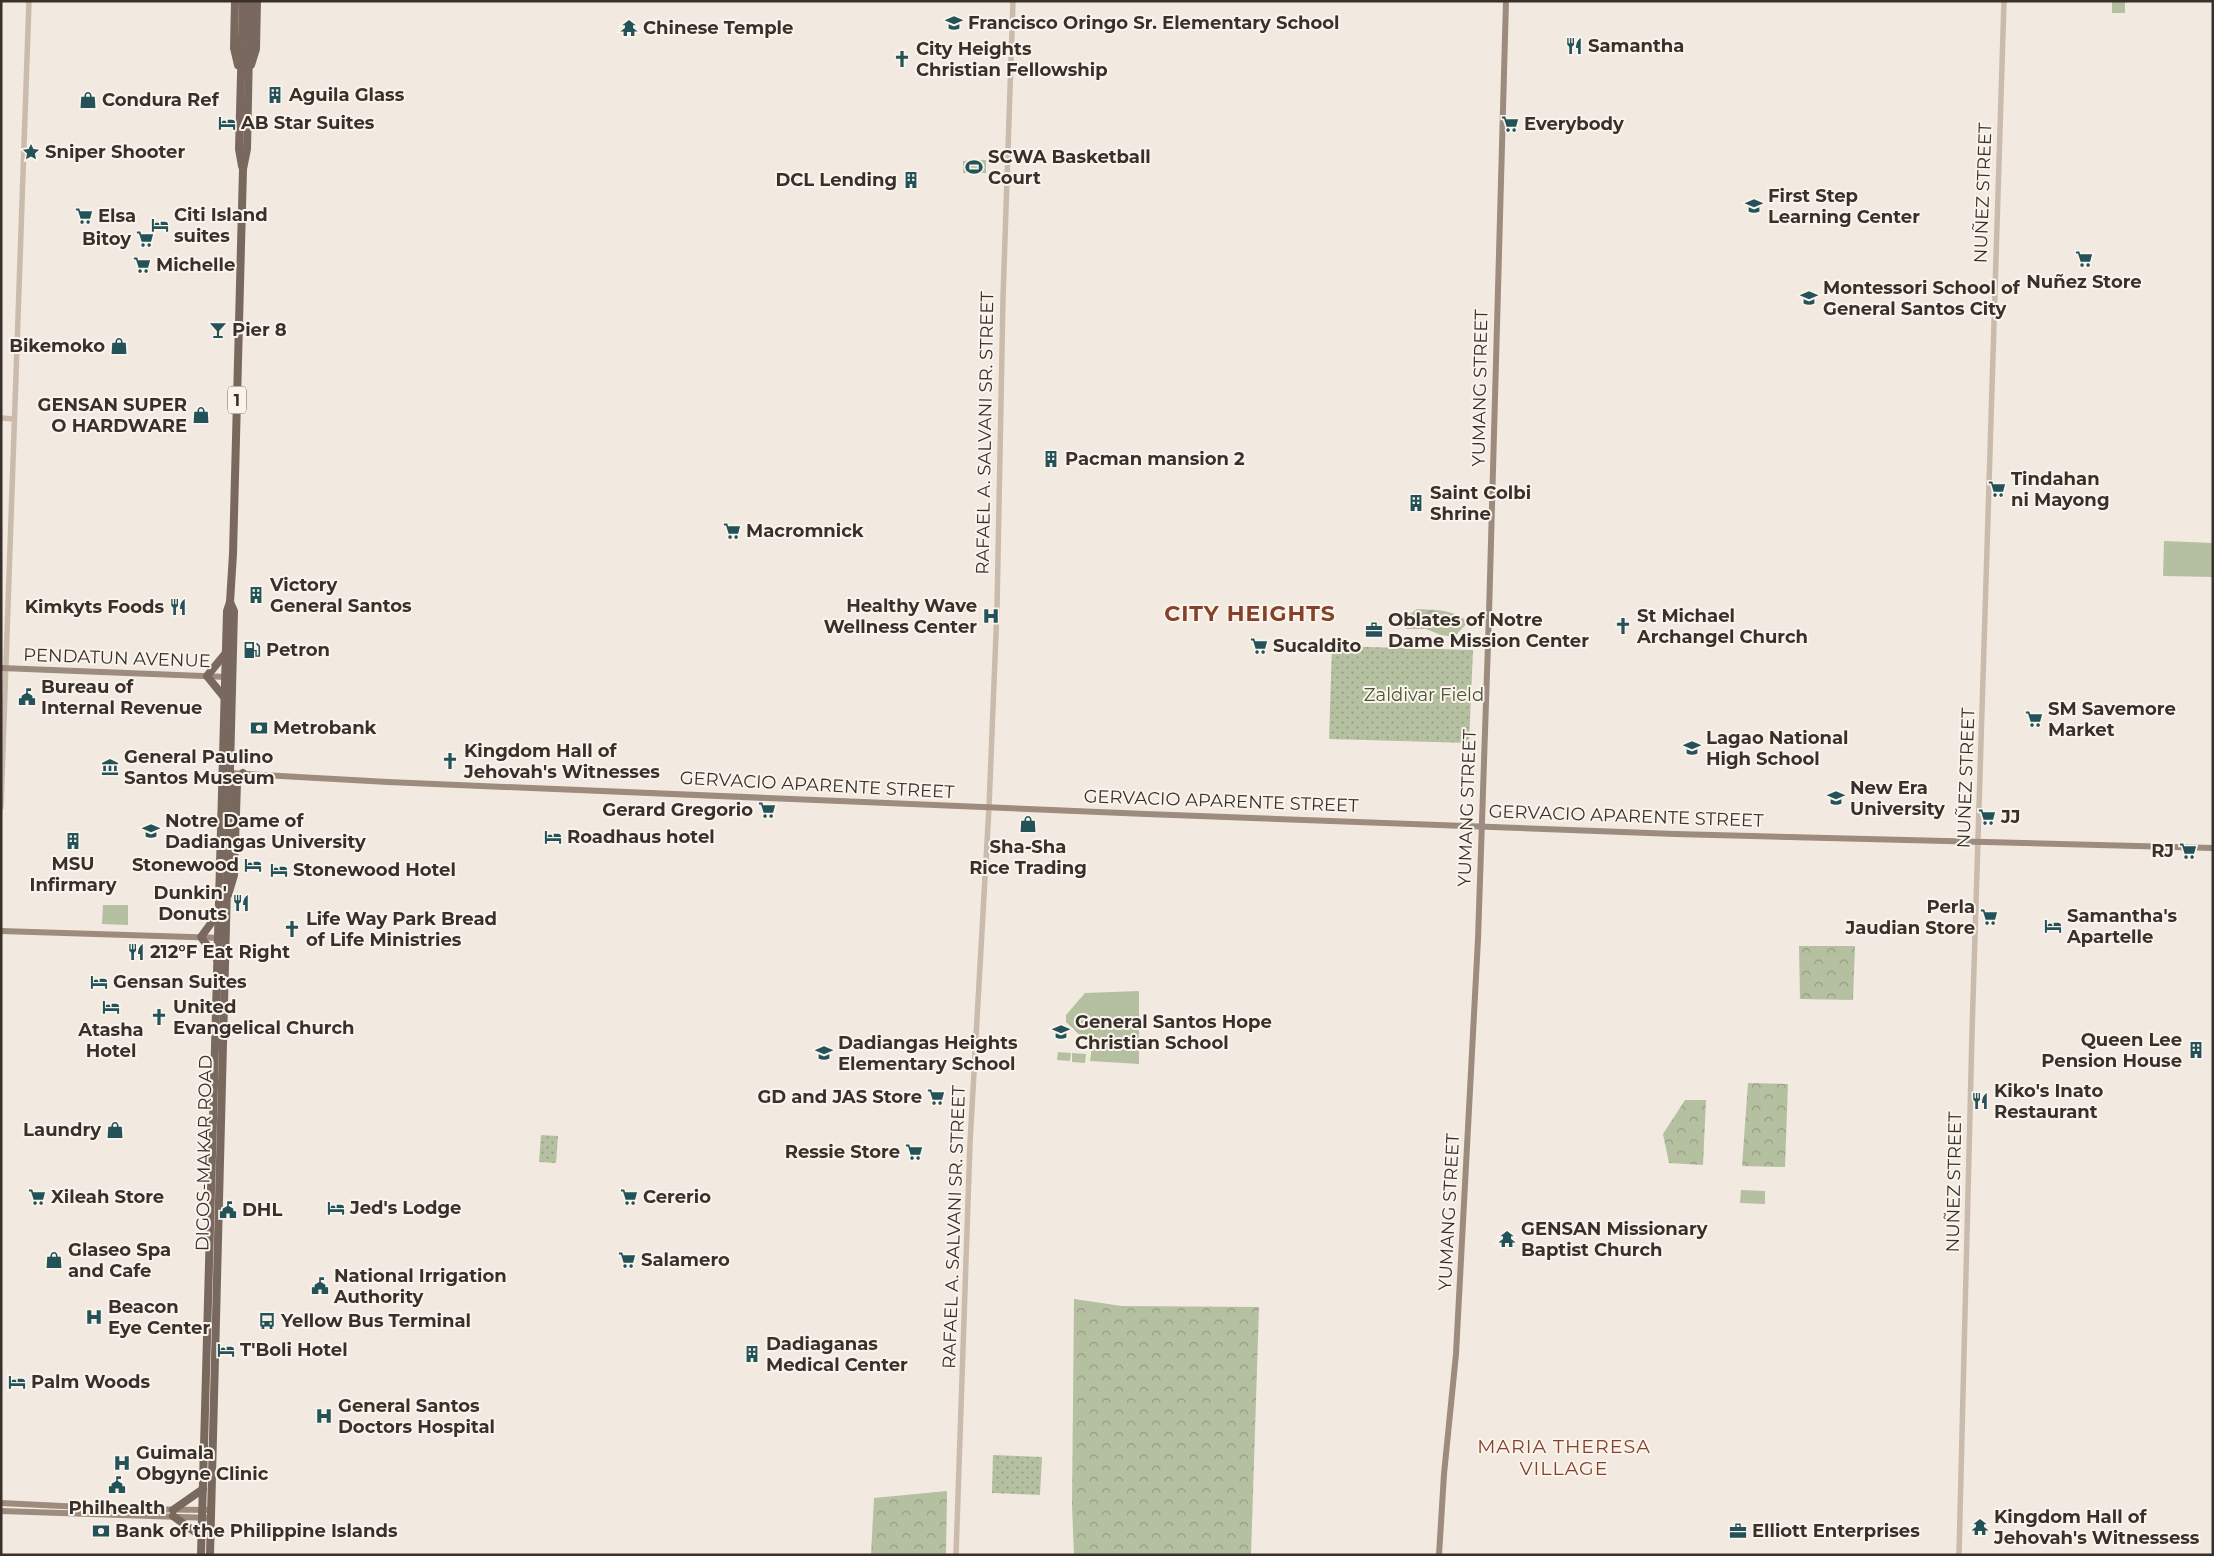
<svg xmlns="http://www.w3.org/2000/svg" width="2214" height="1556" viewBox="0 0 2214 1556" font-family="Montserrat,sans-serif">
<defs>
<pattern id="forest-crowns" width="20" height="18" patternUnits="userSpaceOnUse" patternTransform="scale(1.25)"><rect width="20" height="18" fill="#b5c0a1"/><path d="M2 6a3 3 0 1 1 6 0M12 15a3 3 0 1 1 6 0" fill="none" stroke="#949c83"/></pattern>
<pattern id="park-dots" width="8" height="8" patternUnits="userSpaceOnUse" patternTransform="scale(1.25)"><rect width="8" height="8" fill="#b5c0a1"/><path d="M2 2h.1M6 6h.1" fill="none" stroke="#949c83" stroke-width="1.8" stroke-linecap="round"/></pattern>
</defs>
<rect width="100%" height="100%" fill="#f2eae1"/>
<g fill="#b5c0a1">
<rect x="2112" y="1" width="13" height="12"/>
<polygon points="986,160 986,173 963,173 963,161"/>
<polygon points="2164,541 2213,543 2213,577 2163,576"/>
<polygon points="103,905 128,905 128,925 102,924"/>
<polygon points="1139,991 1139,1064 1090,1061 1092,1047 1066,1022 1066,1015 1085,993"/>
<polygon points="1058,1052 1071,1053 1070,1061 1057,1060"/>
<polygon points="1072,1053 1086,1054 1085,1063 1072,1062"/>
<polygon points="1741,1190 1765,1191 1765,1204 1740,1203"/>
</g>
<g fill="url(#forest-crowns)">
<path d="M1417,609c19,1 36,0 51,13l-14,15 -13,-2 -15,-6h-20l1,-13z"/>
<polygon points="1799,946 1855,946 1853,1000 1800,999"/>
<polygon points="1748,1083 1788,1084 1785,1167 1742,1166"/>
<polygon points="1685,1100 1706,1100 1703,1165 1669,1163 1663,1134"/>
<polygon points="1074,1299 1122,1306 1259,1307 1251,1555 1074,1555 1072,1506"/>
<polygon points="947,1491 946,1555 871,1555 874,1498"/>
</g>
<g fill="url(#park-dots)">
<polygon points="1332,646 1473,650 1469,743 1329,739"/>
<polygon points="541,1135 558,1136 556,1163 539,1162"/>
<polygon points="993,1455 1042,1457 1040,1495 992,1493"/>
</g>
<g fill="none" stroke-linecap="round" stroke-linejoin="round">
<g stroke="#cabbad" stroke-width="5.5">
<polyline points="1,418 14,419"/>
<polyline points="1,807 29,1"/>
<polyline points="956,1555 970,1143 989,807 997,609 1003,298 1013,1"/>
<polyline points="1959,1555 1972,1032 2004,1"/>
</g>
<g stroke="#9d8b7e" stroke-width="6">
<polyline points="1,668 228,677"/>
<polyline points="229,773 388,782 1146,814 1675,834 2213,848"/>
<polyline points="1,931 222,938"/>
<polyline points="1,1503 123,1509 211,1510"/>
<polyline points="1,1511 211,1518"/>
<polyline points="1439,1555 1444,1474 1456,1354 1478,939 1489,614 1506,1"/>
</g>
<g stroke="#79685d" stroke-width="8">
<polyline points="235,1 234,48 238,65"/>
<polyline points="251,65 256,49 257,1"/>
<polyline points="242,166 239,149 243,1"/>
<polyline points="224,697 207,676 225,654"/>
<polyline points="228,895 234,875 237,782 243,773"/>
<polyline points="216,958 201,937 217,915"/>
<polyline points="173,1510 203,1489"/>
<polyline points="173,1516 202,1537"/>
<polyline points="201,1555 227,611 230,602 233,554 243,169 247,149 250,1"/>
<polyline points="210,1555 234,611 230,602"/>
</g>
</g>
<defs>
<g id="school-bare" transform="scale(1.35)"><path d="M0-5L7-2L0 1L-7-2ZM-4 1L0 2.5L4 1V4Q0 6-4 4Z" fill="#235258" stroke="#faf4ed" stroke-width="2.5" paint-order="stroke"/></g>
<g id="temple-bare" transform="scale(1.35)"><path d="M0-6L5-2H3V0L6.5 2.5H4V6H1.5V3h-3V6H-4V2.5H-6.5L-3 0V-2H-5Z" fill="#235258" stroke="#faf4ed" stroke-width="2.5" paint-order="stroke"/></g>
<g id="restaurant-bare" transform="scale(1.35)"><path d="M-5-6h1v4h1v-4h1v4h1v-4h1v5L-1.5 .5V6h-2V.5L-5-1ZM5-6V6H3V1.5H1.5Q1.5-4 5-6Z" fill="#235258" stroke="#faf4ed" stroke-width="2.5" paint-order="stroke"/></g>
<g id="church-bare" transform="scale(1.35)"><path d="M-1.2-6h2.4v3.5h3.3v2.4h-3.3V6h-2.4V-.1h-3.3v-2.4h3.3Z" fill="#235258" stroke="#faf4ed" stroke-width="2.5" paint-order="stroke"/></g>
<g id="building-bare" transform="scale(1.35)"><path d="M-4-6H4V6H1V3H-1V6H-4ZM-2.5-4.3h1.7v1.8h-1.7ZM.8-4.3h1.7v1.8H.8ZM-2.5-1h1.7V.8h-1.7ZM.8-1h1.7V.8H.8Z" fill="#235258" stroke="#faf4ed" stroke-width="2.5" paint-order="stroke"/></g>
<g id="shop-bare" transform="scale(1.35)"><path d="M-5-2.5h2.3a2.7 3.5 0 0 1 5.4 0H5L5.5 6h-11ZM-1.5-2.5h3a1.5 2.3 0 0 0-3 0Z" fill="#235258" stroke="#faf4ed" stroke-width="2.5" paint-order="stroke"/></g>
<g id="hotel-bare" transform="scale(1.35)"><path d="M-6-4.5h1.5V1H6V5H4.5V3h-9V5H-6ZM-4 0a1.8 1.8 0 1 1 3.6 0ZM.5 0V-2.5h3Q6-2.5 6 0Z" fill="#235258" stroke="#faf4ed" stroke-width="2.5" paint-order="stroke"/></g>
<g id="supermarket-bare" transform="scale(1.35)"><path d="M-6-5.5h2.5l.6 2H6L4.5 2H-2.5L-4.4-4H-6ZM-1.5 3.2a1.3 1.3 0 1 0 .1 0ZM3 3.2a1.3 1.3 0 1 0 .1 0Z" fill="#235258" stroke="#faf4ed" stroke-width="2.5" paint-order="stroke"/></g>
<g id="sight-bare" transform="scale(1.35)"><path d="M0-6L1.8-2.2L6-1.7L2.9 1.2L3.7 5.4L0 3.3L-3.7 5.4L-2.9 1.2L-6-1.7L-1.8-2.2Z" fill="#235258" stroke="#faf4ed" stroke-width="2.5" paint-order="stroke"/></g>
<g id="stadium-bare" transform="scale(1.35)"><path d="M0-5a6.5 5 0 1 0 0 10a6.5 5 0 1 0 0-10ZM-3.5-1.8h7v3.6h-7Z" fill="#235258" stroke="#faf4ed" stroke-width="2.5" paint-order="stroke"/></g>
<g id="bar-bare" transform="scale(1.35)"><path d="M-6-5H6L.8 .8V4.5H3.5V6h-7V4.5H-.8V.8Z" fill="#235258" stroke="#faf4ed" stroke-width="2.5" paint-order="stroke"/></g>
<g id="hospital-bare" transform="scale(1.35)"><path d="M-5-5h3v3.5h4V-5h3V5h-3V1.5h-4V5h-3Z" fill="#235258" stroke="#faf4ed" stroke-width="2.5" paint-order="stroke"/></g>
<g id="office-bare" transform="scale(1.35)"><path d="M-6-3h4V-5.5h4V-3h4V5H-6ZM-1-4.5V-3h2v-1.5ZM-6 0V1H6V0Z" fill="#235258" stroke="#faf4ed" stroke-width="2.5" paint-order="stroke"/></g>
<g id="fuel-bare" transform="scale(1.35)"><path d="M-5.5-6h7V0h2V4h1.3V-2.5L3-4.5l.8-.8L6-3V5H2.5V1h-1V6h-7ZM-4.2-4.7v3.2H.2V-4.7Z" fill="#235258" stroke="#faf4ed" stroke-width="2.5" paint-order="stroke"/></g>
<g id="civic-bare" transform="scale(1.35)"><path d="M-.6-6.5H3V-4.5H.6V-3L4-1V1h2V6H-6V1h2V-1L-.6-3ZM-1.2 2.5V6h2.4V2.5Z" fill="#235258" stroke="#faf4ed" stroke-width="2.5" paint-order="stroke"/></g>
<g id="bank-bare" transform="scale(1.35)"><path d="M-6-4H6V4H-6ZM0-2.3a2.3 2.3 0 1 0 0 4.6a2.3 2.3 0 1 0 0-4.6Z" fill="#235258" stroke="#faf4ed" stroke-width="2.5" paint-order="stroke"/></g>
<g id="museum-bare" transform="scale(1.35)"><path d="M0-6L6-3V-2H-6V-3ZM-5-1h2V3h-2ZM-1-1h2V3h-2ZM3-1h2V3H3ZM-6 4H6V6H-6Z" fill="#235258" stroke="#faf4ed" stroke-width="2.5" paint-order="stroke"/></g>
<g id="university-bare" transform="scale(1.35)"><path d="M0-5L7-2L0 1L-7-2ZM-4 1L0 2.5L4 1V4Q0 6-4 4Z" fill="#235258" stroke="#faf4ed" stroke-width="2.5" paint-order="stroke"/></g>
<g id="bus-bare" transform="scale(1.35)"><path d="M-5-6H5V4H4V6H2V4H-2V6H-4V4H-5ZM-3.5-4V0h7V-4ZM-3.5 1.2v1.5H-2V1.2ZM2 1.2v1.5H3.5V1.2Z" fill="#235258" stroke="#faf4ed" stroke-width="2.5" paint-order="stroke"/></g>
</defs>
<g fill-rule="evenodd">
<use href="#school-bare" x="954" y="23"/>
<use href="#temple-bare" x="629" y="28"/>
<use href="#restaurant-bare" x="1574" y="46"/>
<use href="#church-bare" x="902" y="59"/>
<use href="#building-bare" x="275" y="95"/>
<use href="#shop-bare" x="88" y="100"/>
<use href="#hotel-bare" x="227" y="123"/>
<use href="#supermarket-bare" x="1510" y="124"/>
<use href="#sight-bare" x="31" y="152"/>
<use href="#stadium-bare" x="974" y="167"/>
<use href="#building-bare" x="911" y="180"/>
<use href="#school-bare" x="1754" y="206"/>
<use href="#supermarket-bare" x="84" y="216"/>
<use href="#hotel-bare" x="160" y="225"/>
<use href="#supermarket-bare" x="145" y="239"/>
<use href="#supermarket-bare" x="2084" y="259"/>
<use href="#supermarket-bare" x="142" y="265"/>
<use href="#school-bare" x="1809" y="298"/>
<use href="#bar-bare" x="218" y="330"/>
<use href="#shop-bare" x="119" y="346"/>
<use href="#shop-bare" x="201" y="415"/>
<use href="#building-bare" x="1051" y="459"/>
<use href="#supermarket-bare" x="1997" y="489"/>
<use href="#building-bare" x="1416" y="503"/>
<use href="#supermarket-bare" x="732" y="531"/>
<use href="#building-bare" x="256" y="595"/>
<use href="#restaurant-bare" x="178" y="607"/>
<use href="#hospital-bare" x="991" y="616"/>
<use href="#church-bare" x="1623" y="626"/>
<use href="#office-bare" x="1374" y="630"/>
<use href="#supermarket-bare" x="1259" y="646"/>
<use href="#fuel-bare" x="252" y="650"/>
<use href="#civic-bare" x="27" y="697"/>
<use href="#supermarket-bare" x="2034" y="719"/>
<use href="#bank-bare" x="259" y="728"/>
<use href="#school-bare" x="1692" y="748"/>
<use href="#church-bare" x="450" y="761"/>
<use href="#museum-bare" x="110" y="767"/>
<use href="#university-bare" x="1836" y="798"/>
<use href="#supermarket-bare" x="767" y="810"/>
<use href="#supermarket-bare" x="1987" y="817"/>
<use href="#shop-bare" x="1028" y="824"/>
<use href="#university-bare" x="151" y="831"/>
<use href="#hotel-bare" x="553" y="837"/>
<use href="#building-bare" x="73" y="841"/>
<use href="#supermarket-bare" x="2188" y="851"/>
<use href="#hotel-bare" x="253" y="865"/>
<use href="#hotel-bare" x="279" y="870"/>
<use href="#restaurant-bare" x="241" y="903"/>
<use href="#supermarket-bare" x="1989" y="917"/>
<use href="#hotel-bare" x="2053" y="926"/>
<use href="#church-bare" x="292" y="929"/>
<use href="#restaurant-bare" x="136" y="952"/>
<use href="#hotel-bare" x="99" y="982"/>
<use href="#hotel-bare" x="111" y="1007"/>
<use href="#church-bare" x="159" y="1017"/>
<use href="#school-bare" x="1061" y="1032"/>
<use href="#building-bare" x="2196" y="1050"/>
<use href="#school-bare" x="824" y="1053"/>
<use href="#supermarket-bare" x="936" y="1097"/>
<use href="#restaurant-bare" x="1980" y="1101"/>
<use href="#shop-bare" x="115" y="1130"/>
<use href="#supermarket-bare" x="914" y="1152"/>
<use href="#supermarket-bare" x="37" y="1197"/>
<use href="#supermarket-bare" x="629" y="1197"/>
<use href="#hotel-bare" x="336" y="1208"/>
<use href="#civic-bare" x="228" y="1210"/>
<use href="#temple-bare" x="1507" y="1239"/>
<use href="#shop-bare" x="54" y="1260"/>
<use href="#supermarket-bare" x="627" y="1260"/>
<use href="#civic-bare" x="320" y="1286"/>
<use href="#hospital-bare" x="94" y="1317"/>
<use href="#bus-bare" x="267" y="1321"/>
<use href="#hotel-bare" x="226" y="1350"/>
<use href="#building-bare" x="752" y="1354"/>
<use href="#hotel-bare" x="17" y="1382"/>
<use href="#hospital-bare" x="324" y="1416"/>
<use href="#hospital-bare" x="122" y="1463"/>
<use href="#civic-bare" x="117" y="1485"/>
<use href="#temple-bare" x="1980" y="1527"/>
<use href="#bank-bare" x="101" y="1531"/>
<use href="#office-bare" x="1738" y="1531"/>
</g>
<g text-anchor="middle" stroke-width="4" stroke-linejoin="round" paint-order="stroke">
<rect fill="#faf4ed" stroke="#736b65" stroke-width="1" x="228" y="386.5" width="18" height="27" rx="4"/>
<g font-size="16" font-weight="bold" fill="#39302b">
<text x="237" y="406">1</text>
</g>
<g font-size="18" font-weight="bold" fill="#39302b" stroke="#faf4ed" text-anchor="start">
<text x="968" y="29">Francisco Oringo Sr. Elementary School</text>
<text x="643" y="34">Chinese Temple</text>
<text x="1588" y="52">Samantha</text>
<text x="916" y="55">City Heights<tspan x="916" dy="21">Christian Fellowship</tspan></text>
<text x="289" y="101">Aguila Glass</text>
<text x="102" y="106">Condura Ref</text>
<text x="241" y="129">AB Star Suites</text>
<text x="1524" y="130">Everybody</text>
<text x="45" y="158">Sniper Shooter</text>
<text x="988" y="163">SCWA Basketball<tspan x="988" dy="21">Court</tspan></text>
<text x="897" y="186" text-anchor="end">DCL Lending</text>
<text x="1768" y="202">First Step<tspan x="1768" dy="21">Learning Center</tspan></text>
<text x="174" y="221">Citi Island<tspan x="174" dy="21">suites</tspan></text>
<text x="98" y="222">Elsa</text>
<text x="131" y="245" text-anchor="end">Bitoy</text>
<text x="156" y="271">Michelle</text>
<text x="2084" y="288" text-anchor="middle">Nuñez Store</text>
<text x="1823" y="294">Montessori School of<tspan x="1823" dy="21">General Santos City</tspan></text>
<text x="232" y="336">Pier 8</text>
<text x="105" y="352" text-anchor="end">Bikemoko</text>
<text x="187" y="411" text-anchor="end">GENSAN SUPER<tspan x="187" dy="21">O HARDWARE</tspan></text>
<text x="1065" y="465">Pacman mansion 2</text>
<text x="2011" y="485">Tindahan<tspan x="2011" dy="21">ni Mayong</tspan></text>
<text x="1430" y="499">Saint Colbi<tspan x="1430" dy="21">Shrine</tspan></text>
<text x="746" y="537">Macromnick</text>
<text x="270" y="591">Victory<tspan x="270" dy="21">General Santos</tspan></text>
<text x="977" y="612" text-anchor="end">Healthy Wave<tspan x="977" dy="21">Wellness Center</tspan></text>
<text x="164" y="613" text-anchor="end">Kimkyts Foods</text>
<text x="1637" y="622">St Michael<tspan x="1637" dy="21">Archangel Church</tspan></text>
<text x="1388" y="626">Oblates of Notre<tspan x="1388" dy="21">Dame Mission Center</tspan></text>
<text x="1273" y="652">Sucaldito</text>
<text x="266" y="656">Petron</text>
<text x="41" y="693">Bureau of<tspan x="41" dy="21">Internal Revenue</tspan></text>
<text x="2048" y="715">SM Savemore<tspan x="2048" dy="21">Market</tspan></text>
<text x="273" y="734">Metrobank</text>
<text x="1706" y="744">Lagao National<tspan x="1706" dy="21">High School</tspan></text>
<text x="464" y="757">Kingdom Hall of<tspan x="464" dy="21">Jehovah's Witnesses</tspan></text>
<text x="124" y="763">General Paulino<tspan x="124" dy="21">Santos Museum</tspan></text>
<text x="1850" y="794">New Era<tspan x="1850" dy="21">University</tspan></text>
<text x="753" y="816" text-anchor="end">Gerard Gregorio</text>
<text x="2001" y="823">JJ</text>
<text x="165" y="827">Notre Dame of<tspan x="165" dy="21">Dadiangas University</tspan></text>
<text x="567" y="843">Roadhaus hotel</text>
<text x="1028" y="853" text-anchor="middle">Sha-Sha<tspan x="1028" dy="21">Rice Trading</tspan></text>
<text x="2174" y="857" text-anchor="end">RJ</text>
<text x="73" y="870" text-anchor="middle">MSU<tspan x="73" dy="21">Infirmary</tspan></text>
<text x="239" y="871" text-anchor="end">Stonewood</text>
<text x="293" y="876">Stonewood Hotel</text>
<text x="227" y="899" text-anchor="end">Dunkin'<tspan x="227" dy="21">Donuts</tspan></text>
<text x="1975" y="913" text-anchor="end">Perla<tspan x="1975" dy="21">Jaudian Store</tspan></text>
<text x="2067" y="922">Samantha's<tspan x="2067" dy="21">Apartelle</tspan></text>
<text x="306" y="925">Life Way Park Bread<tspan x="306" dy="21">of Life Ministries</tspan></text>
<text x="150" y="958">212°F Eat Right</text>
<text x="113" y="988">Gensan Suites</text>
<text x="173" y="1013">United<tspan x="173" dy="21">Evangelical Church</tspan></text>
<text x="1075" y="1028">General Santos Hope<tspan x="1075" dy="21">Christian School</tspan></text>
<text x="111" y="1036" text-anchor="middle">Atasha<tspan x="111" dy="21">Hotel</tspan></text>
<text x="2182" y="1046" text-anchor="end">Queen Lee<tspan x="2182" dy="21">Pension House</tspan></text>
<text x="838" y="1049">Dadiangas Heights<tspan x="838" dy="21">Elementary School</tspan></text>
<text x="1994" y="1097">Kiko's Inato<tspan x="1994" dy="21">Restaurant</tspan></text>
<text x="922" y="1103" text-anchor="end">GD and JAS Store</text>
<text x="101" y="1136" text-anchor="end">Laundry</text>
<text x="900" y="1158" text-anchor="end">Ressie Store</text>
<text x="51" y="1203">Xileah Store</text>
<text x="643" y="1203">Cererio</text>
<text x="350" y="1214">Jed's Lodge</text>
<text x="242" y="1216">DHL</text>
<text x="1521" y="1235">GENSAN Missionary<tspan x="1521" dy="21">Baptist Church</tspan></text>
<text x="68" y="1256">Glaseo Spa<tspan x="68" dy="21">and Cafe</tspan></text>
<text x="641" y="1266">Salamero</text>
<text x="334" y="1282">National Irrigation<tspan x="334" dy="21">Authority</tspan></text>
<text x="108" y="1313">Beacon<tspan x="108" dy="21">Eye Center</tspan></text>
<text x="281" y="1327">Yellow Bus Terminal</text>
<text x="766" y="1350">Dadiaganas<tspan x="766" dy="21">Medical Center</tspan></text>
<text x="240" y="1356">T'Boli Hotel</text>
<text x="31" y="1388">Palm Woods</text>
<text x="338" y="1412">General Santos<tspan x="338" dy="21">Doctors Hospital</tspan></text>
<text x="136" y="1459">Guimala<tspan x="136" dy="21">Obgyne Clinic</tspan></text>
<text x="117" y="1514" text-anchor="middle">Philhealth</text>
<text x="1994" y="1523">Kingdom Hall of<tspan x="1994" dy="21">Jehovah's Witnessess</tspan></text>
<text x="115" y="1537">Bank of the Philippine Islands</text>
<text x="1752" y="1537">Elliott Enterprises</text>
</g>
<g font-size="18" fill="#39302b" stroke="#faf4ed">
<text transform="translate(1983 193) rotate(-88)" y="6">NUÑEZ STREET</text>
<text transform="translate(1480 388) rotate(-89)" y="6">YUMANG STREET</text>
<text transform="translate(985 433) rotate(-89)" y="6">RAFAEL A. SALVANI SR. STREET</text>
<text transform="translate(117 658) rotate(2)" y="6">PENDATUN AVENUE</text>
<text transform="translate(1966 778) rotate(-88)" y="6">NUÑEZ STREET</text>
<text transform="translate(817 785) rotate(3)" y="6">GERVACIO APARENTE STREET</text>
<text transform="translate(1221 801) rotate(2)" y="6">GERVACIO APARENTE STREET</text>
<text transform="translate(1467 808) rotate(-88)" y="6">YUMANG STREET</text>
<text transform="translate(1626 816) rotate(2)" y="6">GERVACIO APARENTE STREET</text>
<text transform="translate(204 1153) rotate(-89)" y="6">DIGOS-MAKAR ROAD</text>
<text transform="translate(1954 1182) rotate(-89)" y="6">NUÑEZ STREET</text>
<text transform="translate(1449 1212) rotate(-87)" y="6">YUMANG STREET</text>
<text transform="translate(954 1227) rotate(-88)" y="6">RAFAEL A. SALVANI SR. STREET</text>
</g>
<g font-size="18" fill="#475530" stroke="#faf4ed">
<text x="1424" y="701">Zaldivar Field</text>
</g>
<g font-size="19" letter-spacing="1" fill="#834229" stroke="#faf4ed">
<text x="1564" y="1453">MARIA THERESA<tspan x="1564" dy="22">VILLAGE</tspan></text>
</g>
<g font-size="22" font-weight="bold" letter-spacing="1" fill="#834229" stroke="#faf4ed">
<text x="1250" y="621">CITY HEIGHTS</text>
</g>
</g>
<rect width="2214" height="1556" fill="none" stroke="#39302b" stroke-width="5"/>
</svg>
